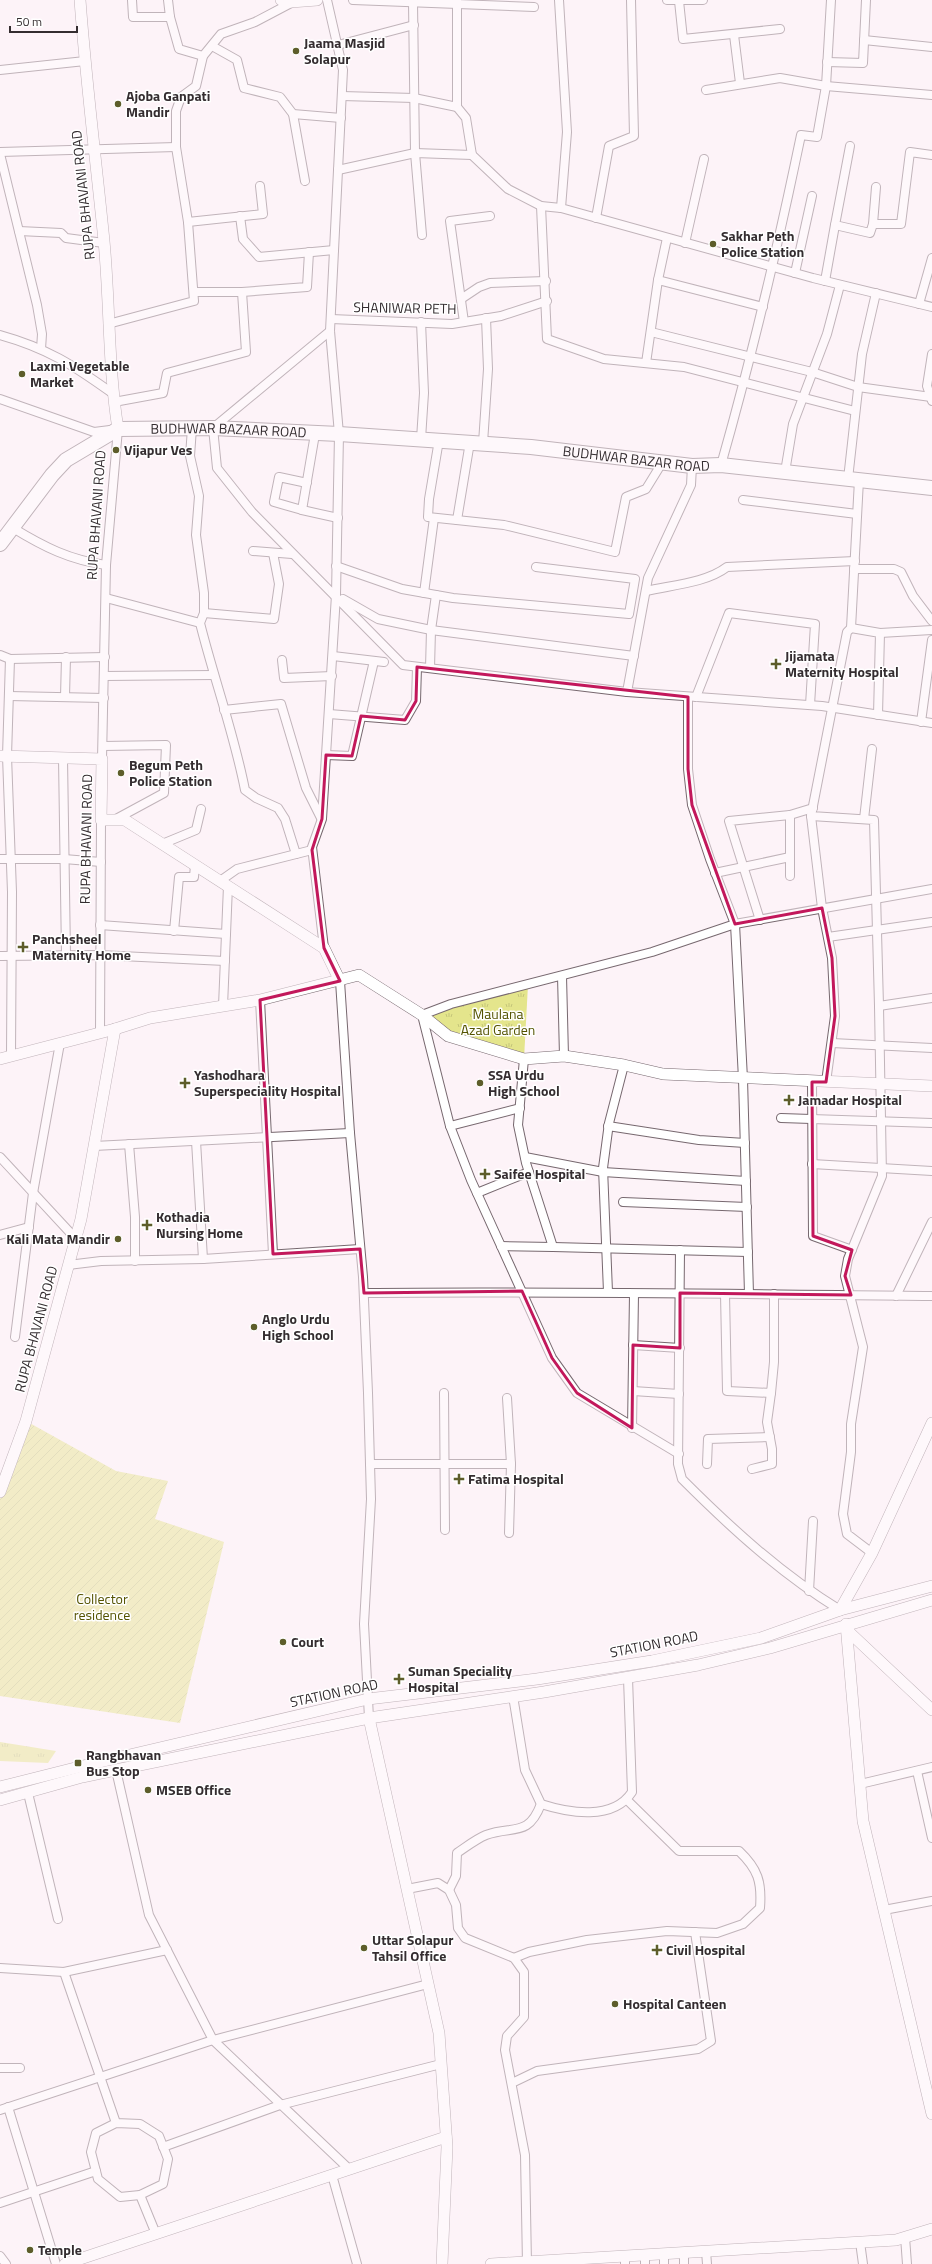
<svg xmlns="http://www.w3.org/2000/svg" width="932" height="2264" viewBox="0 0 932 2264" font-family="'Titillium Web',sans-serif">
<defs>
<pattern id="park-tufts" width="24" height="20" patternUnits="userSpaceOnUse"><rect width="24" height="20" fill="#e4e58c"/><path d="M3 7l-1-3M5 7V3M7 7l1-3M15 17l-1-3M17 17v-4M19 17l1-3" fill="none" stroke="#c4c579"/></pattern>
<pattern id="garden-furrows" width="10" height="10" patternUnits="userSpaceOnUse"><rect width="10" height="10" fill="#e4e58c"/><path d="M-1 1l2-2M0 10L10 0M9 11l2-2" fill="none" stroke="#c4c579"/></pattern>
</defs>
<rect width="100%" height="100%" fill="#fdf3f8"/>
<g fill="url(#park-tufts)">
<polygon points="528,985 524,1059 448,1036 422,1015"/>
<polygon points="0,1742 56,1751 48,1763 0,1761"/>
</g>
<polygon fill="url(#garden-furrows)" points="26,1421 116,1471 168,1481 155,1519 224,1542 180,1723 0,1696 0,1495"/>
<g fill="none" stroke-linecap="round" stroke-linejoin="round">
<g stroke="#77686f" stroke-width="10">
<g id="street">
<polyline points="132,0 133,17 170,17"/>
<polyline points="168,0 170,17 179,49 203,56"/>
<polyline points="353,0 534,7"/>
<polyline points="457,0 457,107 466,118 472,155 508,189 541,206 561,208"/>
<polyline points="559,0 567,132 561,208 813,278 932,307"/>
<polyline points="667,0 703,0"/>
<polyline points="679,1 683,39 780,29"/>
<polyline points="413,2 415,153 422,235"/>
<polyline points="734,35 740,83"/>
<polyline points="864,40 932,47"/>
<polyline points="338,45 414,25"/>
<polyline points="212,46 237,60 244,88 280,97 293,114 341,118"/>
<polyline points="827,62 863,63 866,0"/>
<polyline points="0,70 85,61"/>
<polyline points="706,90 780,78 826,86 932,95"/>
<polyline points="342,96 414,98 457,107"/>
<polyline points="293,114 305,181"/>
<polyline points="850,146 835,225 870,233 873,224"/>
<polyline points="0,152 176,147"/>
<polyline points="0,154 37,305 42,334 41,349"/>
<polyline points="338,170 415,153 472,155"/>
<polyline points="260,186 263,214 188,222 176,147 176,111 181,97 196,86 203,56 221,34 255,22 293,2"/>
<polyline points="876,187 873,224 901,224 910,152 932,155"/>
<polyline points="541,206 547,339 604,359 684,367 855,411"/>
<polyline points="240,216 243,239 259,257 334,250"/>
<polyline points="596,218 609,146 634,136 631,0"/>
<polyline points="19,231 61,233 66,238 104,243"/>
<polyline points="685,243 704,159"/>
<polyline points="795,273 812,196"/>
<polyline points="658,280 667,238"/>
<polyline points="825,281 835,225"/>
<polyline points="194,292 242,292"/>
<polyline points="461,299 479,287 490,283 546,281"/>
<polyline points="919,304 932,258"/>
<polyline points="331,319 452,324 501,316 547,301"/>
<polyline points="464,322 450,221 490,216"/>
<polyline points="108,324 194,301 188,222"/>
<polyline points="330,331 213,428 217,468 252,512 403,665 627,692 822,706 932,723"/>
<polyline points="651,332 812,372 858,387 931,397"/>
<path d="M0,335c47,13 73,30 112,58"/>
<polyline points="932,354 927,386 932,401"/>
<polyline points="646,363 658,280 763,307"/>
<polyline points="0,399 94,432 118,429 106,565 102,759"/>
<polyline points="114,402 163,393 167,373 246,352 242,292 307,287 309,252"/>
<path d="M192,428l-2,28 9,40 -3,39 8,58v20l-4,10c14,56 34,110 45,167l11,8 22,10 7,11 11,35"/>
<polyline points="421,439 424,393 421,322"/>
<polyline points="439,440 429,499 428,517 504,525 615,552 626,497 646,489 662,463"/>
<polyline points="483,443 488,369 486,318"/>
<path d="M721,465c31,-109 57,-219 80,-330l16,2 9,-51 5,-86"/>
<polyline points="785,472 793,424 827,334 840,285"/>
<polyline points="848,479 862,354 876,293"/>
<polyline points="859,480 851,628 847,632 811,816 874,820 879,1006 882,1176 848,1259 845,1276 863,1347 851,1424 851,1452 843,1514 847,1534 872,1553"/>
<polyline points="307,483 279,477 274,502 302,510 315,434"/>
<polyline points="743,500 857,514"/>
<polyline points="302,510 338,518"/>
<polyline points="457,520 470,442"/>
<path d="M13,528c31,19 57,32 93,37"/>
<polyline points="253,551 292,554"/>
<polyline points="336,566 402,589 453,598 629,614 635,579 536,567"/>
<polyline points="854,569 894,569 901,572 913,596 932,621"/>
<path d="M646,591c26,-6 60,-8 81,-24l128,-6"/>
<polyline points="424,593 434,518"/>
<polyline points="106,598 200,623"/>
<polyline points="343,599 378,619 431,630 634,656"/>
<polyline points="204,613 274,619 279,584 273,553"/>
<polyline points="851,628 880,633 878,715"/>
<polyline points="880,633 932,630"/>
<polyline points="0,655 10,659 105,657"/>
<polyline points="333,656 384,662"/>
<polyline points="10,659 7,756 12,892 11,1056"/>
<polyline points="282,660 284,678 332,676"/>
<polyline points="430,668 431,630 436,595"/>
<polyline points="104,676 214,675"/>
<polyline points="627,692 648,578 691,485 692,466"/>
<polyline points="9,696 104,698"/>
<polyline points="65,697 66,657"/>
<polyline points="688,697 688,769 692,805 710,859 735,924 743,1079 749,1294"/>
<polyline points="696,697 729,613 815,624 810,705"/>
<polyline points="224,710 281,704 306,788 321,818"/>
<polyline points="329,714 405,720 416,701 417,667"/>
<polyline points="921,722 932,640"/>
<polyline points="103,746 166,745 164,793 116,819"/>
<polyline points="326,755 352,756 374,661"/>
<polyline points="63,758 66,955"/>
<polyline points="790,815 790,876"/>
<polyline points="811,816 822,908 832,958 835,1016 826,1082"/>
<polyline points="864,819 872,749"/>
<polyline points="162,844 196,830 201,809"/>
<polyline points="0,859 64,859 101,862"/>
<polyline points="715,873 790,857"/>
<polyline points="220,881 237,869 312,850"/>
<polyline points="760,920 729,821 790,815 813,808"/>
<polyline points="100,925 226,934"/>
<polyline points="174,931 179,877 194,877 195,865"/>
<polyline points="828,937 932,922"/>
<polyline points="324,948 312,847 322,819 336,595 339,434 330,331 343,70 327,0"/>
<polyline points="0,956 100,955 225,961"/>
<polyline points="562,976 564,1056"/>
<polyline points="340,981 350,1133 363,1277 368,1393 371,1499 364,1624 369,1718"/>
<polyline points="260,1000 273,1254"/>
<polyline points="223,1006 228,886"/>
<polyline points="879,1006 932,998"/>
<polyline points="100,1033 101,820"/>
<polyline points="832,1043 932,1048"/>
<polyline points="812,1082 813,1236 852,1250"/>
<polyline points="781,1118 932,1123"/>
<polyline points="450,1126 520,1108"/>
<polyline points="608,1126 699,1140 745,1143"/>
<polyline points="196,1141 203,1259"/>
<polyline points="129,1144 135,1217 135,1261"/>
<polyline points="94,1146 350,1133"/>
<polyline points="0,1157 76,1239"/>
<polyline points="525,1157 603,1172 746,1181"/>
<polyline points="812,1164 932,1171"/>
<polyline points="477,1193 529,1172"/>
<polyline points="623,1202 747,1207"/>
<polyline points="0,1235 29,1227"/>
<polyline points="501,1246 553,1247 526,1163 518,1125 524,1059"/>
<polyline points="553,1247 748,1252"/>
<path d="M680,1250l-2,214 4,15c48,48 99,95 158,131"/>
<polyline points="68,1265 101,1261 203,1259 360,1249"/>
<polyline points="608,1292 603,1168 609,1123 624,1065"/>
<path d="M364,1293c189,-2 379,1 568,3"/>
<polyline points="725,1294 727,1391 771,1393 774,1362 774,1294"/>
<polyline points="896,1296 932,1222"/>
<polyline points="15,1337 33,1193 60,1043"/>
<polyline points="633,1345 680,1348"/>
<polyline points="633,1391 679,1394"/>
<polyline points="444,1393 445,1530"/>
<polyline points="507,1398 511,1464 509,1533"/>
<polyline points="632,1428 634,1294"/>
<polyline points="679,1454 577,1393 552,1358 471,1180 450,1126 422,1015 451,1004 652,952 735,924 932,889"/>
<polyline points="370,1464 511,1464"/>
<polyline points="707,1464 708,1439 770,1437"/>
<polyline points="752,1469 772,1464 772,1449 767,1422 771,1393"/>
<polyline points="809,1591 813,1521"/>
<path d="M513,1696l12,74 16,34c28,9 72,17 91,-12l-4,-114"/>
<polyline points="116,1770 149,1915 213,2040 349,2169"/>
<polyline points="917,1771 932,1838"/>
<polyline points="860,1784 932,1767"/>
<polyline points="28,1793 58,1919"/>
<polyline points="407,1889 438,1883 449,1890 456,1905 458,1928 465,1938 514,1958 524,1972 524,2017 507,2036 505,2050 525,2155 527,2264"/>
<path d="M449,1890l7,-14 1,-23c9,-6 19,-14 29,-18 27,-10 42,3 55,-31"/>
<polyline points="884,1910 932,1901"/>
<path d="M514,1958l15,-6 58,-12 80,-9 50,2 26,-9 17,-16c2,-26 -2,-39 -21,-57h-60l-52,-51"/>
<polyline points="0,1968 64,1972 167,1950"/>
<polyline points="64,1972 116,2123 96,2133 91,2152 98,2179 120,2197 140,2195 163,2184 168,2159 159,2136 140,2124 116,2123"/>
<polyline points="0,2068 20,2068"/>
<polyline points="512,2083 537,2071 698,2049 711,2041 695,1932"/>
<polyline points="8,2107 56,2264"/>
<polyline points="0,2110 213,2040 428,1984"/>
<polyline points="163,2147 280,2105 441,2064"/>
<polyline points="332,2175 357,2264"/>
<polyline points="140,2195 156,2234"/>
<polyline points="0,2203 96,2171"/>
<polyline points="905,2237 907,2264"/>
<polyline points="860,2242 863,2264"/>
<polyline points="706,2251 707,2264"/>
<polyline points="684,2253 684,2264"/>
<polyline points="664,2254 664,2264"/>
<polyline points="645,2255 645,2264"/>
<polyline points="0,2256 6,2264"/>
<polyline points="625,2256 625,2264"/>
</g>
</g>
<g stroke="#77686f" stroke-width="12">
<g id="secondary">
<path d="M80,0c6,81 16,161 24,241 6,63 4,125 14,188"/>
<polyline points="281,0 291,2 317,0"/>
<polyline points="0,756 102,759 101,820 125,820 324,948 340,981"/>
<polyline points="0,1059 115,1029 150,1018 260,1000 359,975 422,1015 448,1036 524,1059 564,1056 624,1065 663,1074 932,1086"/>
<polyline points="0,1492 26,1421 81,1219 115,1029"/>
<polyline points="840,1610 872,1553 932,1423"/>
<polyline points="846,1624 863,1821 932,2114"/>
<polyline points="847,1627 850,1633 932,1710"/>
<polyline points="369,1718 439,2033 447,2147 442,2264"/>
<polyline points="0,1787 87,1765 368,1699 537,1679 652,1661 761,1638 840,1610 932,1586"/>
<polyline points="0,1800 82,1777 369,1718 544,1692 698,1665 770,1648 932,1600"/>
<polyline points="65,2264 446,2137"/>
<polyline points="491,2264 896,2240 932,2229"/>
</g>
</g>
<g stroke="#77686f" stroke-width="16">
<g id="highway">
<path id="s1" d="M0,544l52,-69 14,-15 52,-31 95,-1 126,6 192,13 161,19 29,-1 211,23"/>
</g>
</g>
<use href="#street" stroke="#fff" stroke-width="8"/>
<use href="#secondary" stroke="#fff" stroke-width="11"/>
<use href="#highway" stroke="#fff" stroke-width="14"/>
</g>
<path d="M0 0H932V2264H0ZM417,667l271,30v72l4,36 43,119 87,-16 10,50 3,58 -9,66h-14l1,154 39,14 -7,26 6,19 -171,-2v55l-47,-3 -1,83 -55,-35 -25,-35 -30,-67 -158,2 -4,-44 -87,5 -13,-254 80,-19 -16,-33 -12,-98 10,-31 4,-64 26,1 9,-40 44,4 11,-19z" fill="#fdf3f8" fill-opacity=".55" fill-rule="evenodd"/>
<path fill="none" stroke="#c2185b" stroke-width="3" stroke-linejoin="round" d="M417,667l271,30v72l4,36 43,119 87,-16 10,50 3,58 -9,66h-14l1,154 39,14 -7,26 6,19 -171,-2v55l-47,-3 -1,83 -55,-35 -25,-35 -30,-67 -158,2 -4,-44 -87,5 -13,-254 80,-19 -16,-33 -12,-98 10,-31 4,-64 26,1 9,-40 44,4 11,-19z"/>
<g fill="#5d5d2a" stroke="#fff" stroke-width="1.5">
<circle cx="296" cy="51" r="4"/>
<circle cx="118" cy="104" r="4"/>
<circle cx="713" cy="244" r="4"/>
<circle cx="22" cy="374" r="4"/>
<circle cx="116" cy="450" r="4"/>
<path d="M774 658h4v4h4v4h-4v4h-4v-4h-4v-4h4z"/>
<circle cx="121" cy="773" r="4"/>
<path d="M21 941h4v4h4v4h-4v4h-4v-4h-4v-4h4z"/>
<path d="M183 1077h4v4h4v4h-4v4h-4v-4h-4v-4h4z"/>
<circle cx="480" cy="1083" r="4"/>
<path d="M787 1094h4v4h4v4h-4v4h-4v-4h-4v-4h4z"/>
<path d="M483 1168h4v4h4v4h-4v4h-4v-4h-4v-4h4z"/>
<path d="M145 1219h4v4h4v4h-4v4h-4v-4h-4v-4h4z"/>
<circle cx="118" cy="1239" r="4"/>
<circle cx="254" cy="1327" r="4"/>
<path d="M457 1473h4v4h4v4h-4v4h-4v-4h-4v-4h4z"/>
<circle cx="283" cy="1642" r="4"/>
<path d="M397 1673h4v4h4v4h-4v4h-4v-4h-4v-4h4z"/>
<rect x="74" y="1759" width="8" height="8" rx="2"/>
<circle cx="148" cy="1790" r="4"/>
<circle cx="364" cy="1948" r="4"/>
<path d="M655 1944h4v4h4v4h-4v4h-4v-4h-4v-4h4z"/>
<circle cx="615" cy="2004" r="4"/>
<circle cx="30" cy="2250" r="4"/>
</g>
<g text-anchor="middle" stroke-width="3" stroke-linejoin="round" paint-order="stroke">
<g font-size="14" font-weight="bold" fill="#342d30" stroke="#fff" text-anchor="start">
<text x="304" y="48">Jaama Masjid<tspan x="304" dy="16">Solapur</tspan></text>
<text x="126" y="101">Ajoba Ganpati<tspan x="126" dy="16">Mandir</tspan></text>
<text x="721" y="241">Sakhar Peth<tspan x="721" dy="16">Police Station</tspan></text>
<text x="30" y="371">Laxmi Vegetable<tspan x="30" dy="16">Market</tspan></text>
<text x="124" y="455">Vijapur Ves</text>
<text x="785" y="661">Jijamata<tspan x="785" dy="16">Maternity Hospital</tspan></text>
<text x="129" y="770">Begum Peth<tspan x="129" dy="16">Police Station</tspan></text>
<text x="32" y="944">Panchsheel<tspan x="32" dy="16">Maternity Home</tspan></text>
<text x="194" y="1080">Yashodhara<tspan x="194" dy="16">Superspeciality Hospital</tspan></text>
<text x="488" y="1080">SSA Urdu<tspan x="488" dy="16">High School</tspan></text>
<text x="798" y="1105">Jamadar Hospital</text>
<text x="494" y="1179">Saifee Hospital</text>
<text x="156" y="1222">Kothadia<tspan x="156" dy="16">Nursing Home</tspan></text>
<text x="110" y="1244" text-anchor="end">Kali Mata Mandir</text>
<text x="262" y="1324">Anglo Urdu<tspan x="262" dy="16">High School</tspan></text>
<text x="468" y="1484">Fatima Hospital</text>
<text x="291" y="1647">Court</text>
<text x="408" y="1676">Suman Speciality<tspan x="408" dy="16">Hospital</tspan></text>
<text x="86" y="1760">Rangbhavan<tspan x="86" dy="16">Bus Stop</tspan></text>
<text x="156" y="1795">MSEB Office</text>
<text x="372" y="1945">Uttar Solapur<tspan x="372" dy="16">Tahsil Office</tspan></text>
<text x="666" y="1955">Civil Hospital</text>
<text x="623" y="2009">Hospital Canteen</text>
<text x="38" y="2255">Temple</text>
</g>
<g font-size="14" fill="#342d30" stroke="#fff">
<text transform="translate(83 195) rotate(-96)" y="5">RUPA BHAVANI ROAD</text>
<text transform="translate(405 308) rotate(1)" y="5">SHANIWAR PETH</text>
<text dy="5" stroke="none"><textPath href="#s1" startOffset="278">BUDHWAR BAZAAR ROAD</textPath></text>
<text dy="5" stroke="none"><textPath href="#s1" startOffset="687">BUDHWAR BAZAR ROAD</textPath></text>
<text transform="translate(96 515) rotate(-86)" y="5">RUPA BHAVANI ROAD</text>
<text transform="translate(86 839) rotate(-89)" y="5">RUPA BHAVANI ROAD</text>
<text transform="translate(36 1329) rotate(-75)" y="5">RUPA BHAVANI ROAD</text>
<text transform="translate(654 1644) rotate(-11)" y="5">STATION ROAD</text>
<text transform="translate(334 1693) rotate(-12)" y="5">STATION ROAD</text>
</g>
<g font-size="14" fill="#545300" stroke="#fff">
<text x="498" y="1019">Maulana<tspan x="498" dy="16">Azad Garden</tspan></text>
<text x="102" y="1604">Collector<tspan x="102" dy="16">residence</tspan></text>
</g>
</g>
<path d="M10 26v6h67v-6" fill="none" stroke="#342d30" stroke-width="2"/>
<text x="16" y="26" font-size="12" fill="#342d30" stroke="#ffffff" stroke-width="3" paint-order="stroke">50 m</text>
</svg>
